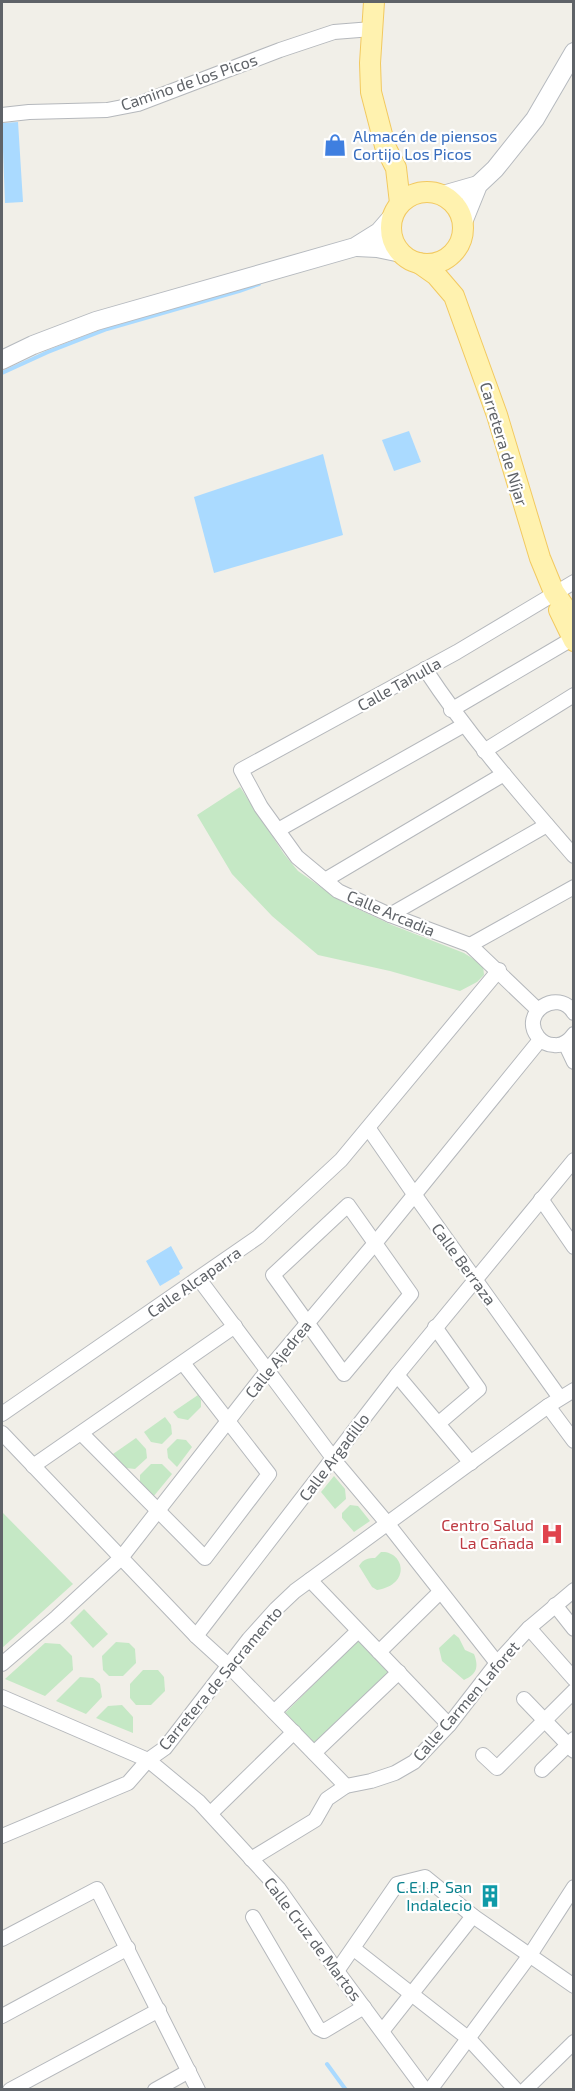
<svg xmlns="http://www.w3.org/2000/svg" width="575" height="2091" viewBox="0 0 575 2091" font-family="'Exo 2',sans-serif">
<rect width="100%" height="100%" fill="#f1efe8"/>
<g fill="#c5e8c5">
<polygon points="240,787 284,854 298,871 341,901 392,925 464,953 483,965 484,975 477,982 460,991 390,971 318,955 272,916 232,874 197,815"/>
<polygon points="198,1395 201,1400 201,1407 188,1420 178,1418 173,1412"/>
<polygon points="165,1417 171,1425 172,1434 162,1444 151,1442 144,1432"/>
<polygon points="136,1438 146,1449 147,1458 135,1469 126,1468 113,1454"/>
<polygon points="177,1439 186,1440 192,1447 177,1467 168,1458 167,1449"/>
<polygon points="151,1464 162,1464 172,1474 153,1497 140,1483 140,1475"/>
<polygon points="334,1476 345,1489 346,1499 335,1509 321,1492"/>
<polygon points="350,1505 358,1506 370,1521 354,1532 342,1518 342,1513"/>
<polygon points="2,1512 73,1584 2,1648"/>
<path d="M381,1552c22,-2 32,32 -4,38l-5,-3 -13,-21c4,-7 9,-8 16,-8z"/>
<polygon points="84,1609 108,1634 93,1648 70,1623"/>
<path d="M454,1634l5,4 6,12 9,4c5,13 3,20 -10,26l-22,-19 -3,-13z"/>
<polygon points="358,1641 389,1673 316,1746 283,1715"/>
<polygon points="116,1642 129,1643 135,1649 136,1663 123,1676 109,1676 103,1670 102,1656"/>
<polygon points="45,1643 60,1644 72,1656 73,1670 45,1696 5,1679"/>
<polygon points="143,1670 158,1670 164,1677 165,1691 151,1705 136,1705 130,1698 130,1684"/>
<polygon points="80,1677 93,1678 100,1684 102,1697 86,1714 56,1701"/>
<polygon points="122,1705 133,1717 133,1733 96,1718 108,1706"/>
</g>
<g fill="#aadaff">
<polygon points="18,122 23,202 5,203 2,123"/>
<polygon points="409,431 421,462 394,471 382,440"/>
<polygon points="323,454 343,535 214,573 194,497"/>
<polygon points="171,1246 183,1268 179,1271 180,1274 160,1286 146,1261"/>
</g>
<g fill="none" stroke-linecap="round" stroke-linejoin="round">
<g stroke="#aadaff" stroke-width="4">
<polyline points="2,373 48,352 107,329 239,291 259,284"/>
<polyline points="327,2064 346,2090"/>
</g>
<g stroke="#b5b8bc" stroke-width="16">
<g id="street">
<polyline points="2,115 29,112 107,110 138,104 280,50 334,32 372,29"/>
<path d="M425,669c44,67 97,127 149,187"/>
<polyline points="451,710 572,639"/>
<polyline points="484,751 574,695"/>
<polyline points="278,830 464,725"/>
<polyline points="325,880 504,774"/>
<polyline points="390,915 547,825"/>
<polyline points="470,945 574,887"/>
<polyline points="538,1010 470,945 390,915 338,891 297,857 261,807 241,770 457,652 574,582"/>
<path d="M574,1013c-16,-26 -55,0 -36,24 4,5 9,8 16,8 8,1 15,-4 20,-11"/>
<polyline points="565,1043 574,1062"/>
<polyline points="369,1129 414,1194 560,1398"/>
<polyline points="541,1199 574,1247"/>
<polygon points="348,1205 411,1294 344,1374 273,1275"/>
<polyline points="199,1279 339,1466 387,1523 497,1663"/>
<polyline points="435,1327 479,1389 439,1423"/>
<polyline points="397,1375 471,1463"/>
<polyline points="548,1406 574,1441"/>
<polyline points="2,1414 258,1237 341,1160 499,970"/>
<polyline points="2,1433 196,1636 229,1666 346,1786"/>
<polyline points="82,1434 205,1558 269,1474 183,1363"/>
<polyline points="33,1466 235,1326"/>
<polyline points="310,1580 449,1725"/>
<polyline points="555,1605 574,1629"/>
<polyline points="529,1628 574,1679"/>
<polyline points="196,1636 397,1375 574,1160"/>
<polyline points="379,1652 440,1592"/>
<polyline points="2,1664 57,1617 121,1558 267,1371 376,1242 540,1040"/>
<polyline points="2,1697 148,1760 199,1802 279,1889 337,1971 425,2090"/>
<polyline points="524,1699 574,1751"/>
<polyline points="274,1712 358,1631"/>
<polyline points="314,1753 399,1672"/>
<polyline points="483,1755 497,1768 574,1691"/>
<polyline points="542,1770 574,1739"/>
<polyline points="211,1813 294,1732"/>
<polyline points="2,1836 128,1783 148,1760 165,1748 249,1639 276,1609 295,1591 548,1406 574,1390"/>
<polyline points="251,1859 315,1820 327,1799 346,1786 371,1781 395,1773 414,1762 449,1725 497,1663 529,1628 574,1590"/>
<polyline points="253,1917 318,2028 324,2031 364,2007"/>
<polyline points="2,1939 97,1889 198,2090"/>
<polyline points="354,1949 469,2039 516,2090"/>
<polyline points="337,1971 397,1884 425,1877 473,1916 574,1986"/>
<polyline points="2,2016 128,1948"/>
<polyline points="383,2030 473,1916"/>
<polyline points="10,2090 159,2010"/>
<polyline points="155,2090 189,2071"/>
<polyline points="430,2090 530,1955 574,1887"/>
<polyline points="525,2090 574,2042"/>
</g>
</g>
<g stroke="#b6babf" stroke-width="20">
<g id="secondary">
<polyline points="443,195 478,185"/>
<polyline points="463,222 478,185 495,169 535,119 574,52"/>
<polyline points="357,247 377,248 401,253"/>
<polyline points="2,360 33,345 96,321 355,247 379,232 392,217"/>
</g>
</g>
<g stroke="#f2c960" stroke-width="22">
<g id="primary">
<polyline points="374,2 370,63 371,92 385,146 396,168 400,203"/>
<circle cx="427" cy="228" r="36"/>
<polyline points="419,263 436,275 454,296 497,415 540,558 554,592 574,621"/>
<polyline points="559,610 574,641"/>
</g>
</g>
<use href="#street" stroke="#fff" stroke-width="14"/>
<use href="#secondary" stroke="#fff" stroke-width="18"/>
<use href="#primary" stroke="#fff2af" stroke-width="20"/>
</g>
<defs>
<g id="shop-bare" transform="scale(1.8)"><path d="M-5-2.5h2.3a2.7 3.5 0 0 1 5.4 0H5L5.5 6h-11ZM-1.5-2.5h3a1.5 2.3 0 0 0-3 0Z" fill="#3f7fe0" stroke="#fff" stroke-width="2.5" paint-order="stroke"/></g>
<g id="hospital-bare" transform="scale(1.8)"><path d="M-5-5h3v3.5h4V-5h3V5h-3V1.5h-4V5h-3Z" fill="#e0444e" stroke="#fff" stroke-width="2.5" paint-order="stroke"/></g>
<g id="building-bare" transform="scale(1.8)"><path d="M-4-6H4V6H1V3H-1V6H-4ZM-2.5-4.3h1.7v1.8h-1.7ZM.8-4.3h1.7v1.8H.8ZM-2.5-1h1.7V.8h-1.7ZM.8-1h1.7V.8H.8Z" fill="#0f9aa8" stroke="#fff" stroke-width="2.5" paint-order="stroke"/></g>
</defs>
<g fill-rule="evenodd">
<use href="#shop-bare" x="335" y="145"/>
<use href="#hospital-bare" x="552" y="1534"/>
<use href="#building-bare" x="490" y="1896"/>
</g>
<g text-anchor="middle" stroke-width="4.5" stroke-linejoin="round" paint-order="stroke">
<g font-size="16" fill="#5f6368" stroke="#fff">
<text transform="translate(189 82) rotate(-19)" y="6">Camino de los Picos</text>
<text transform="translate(504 444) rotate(73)" y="6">Carretera de Níjar</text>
<text transform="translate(399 684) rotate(-29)" y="6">Calle Tahulla</text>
<text transform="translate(391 913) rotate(23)" y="6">Calle Arcadia</text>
<text transform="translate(464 1264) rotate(54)" y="6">Calle Berraza</text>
<text transform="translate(194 1282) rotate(-35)" y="6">Calle Alcaparra</text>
<text transform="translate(278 1359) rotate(-51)" y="6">Calle Ajedrea</text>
<text transform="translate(334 1457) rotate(-53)" y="6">Calle Argadillo</text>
<text transform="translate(220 1678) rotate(-50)" y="6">Carretera de Sacramento</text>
<text transform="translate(466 1701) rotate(-49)" y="6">Calle Carmen Laforet</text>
<text transform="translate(313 1939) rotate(53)" y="6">Calle Cruz de Martos</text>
</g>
<g font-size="16" fill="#366cbe" stroke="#fff" text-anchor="start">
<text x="353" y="142">Almacén de piensos<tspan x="353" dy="18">Cortijo Los Picos</tspan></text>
</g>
<g font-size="16" fill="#be3a42" stroke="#fff" text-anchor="end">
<text x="534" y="1531">Centro Salud<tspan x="534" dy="18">La Cañada</tspan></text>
</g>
<g font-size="16" fill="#0d838f" stroke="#fff" text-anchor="end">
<text x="472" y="1893">C.E.I.P. San<tspan x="472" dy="18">Indalecio</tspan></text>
</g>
</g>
<rect width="575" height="2091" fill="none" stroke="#5f6368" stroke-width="6"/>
</svg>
